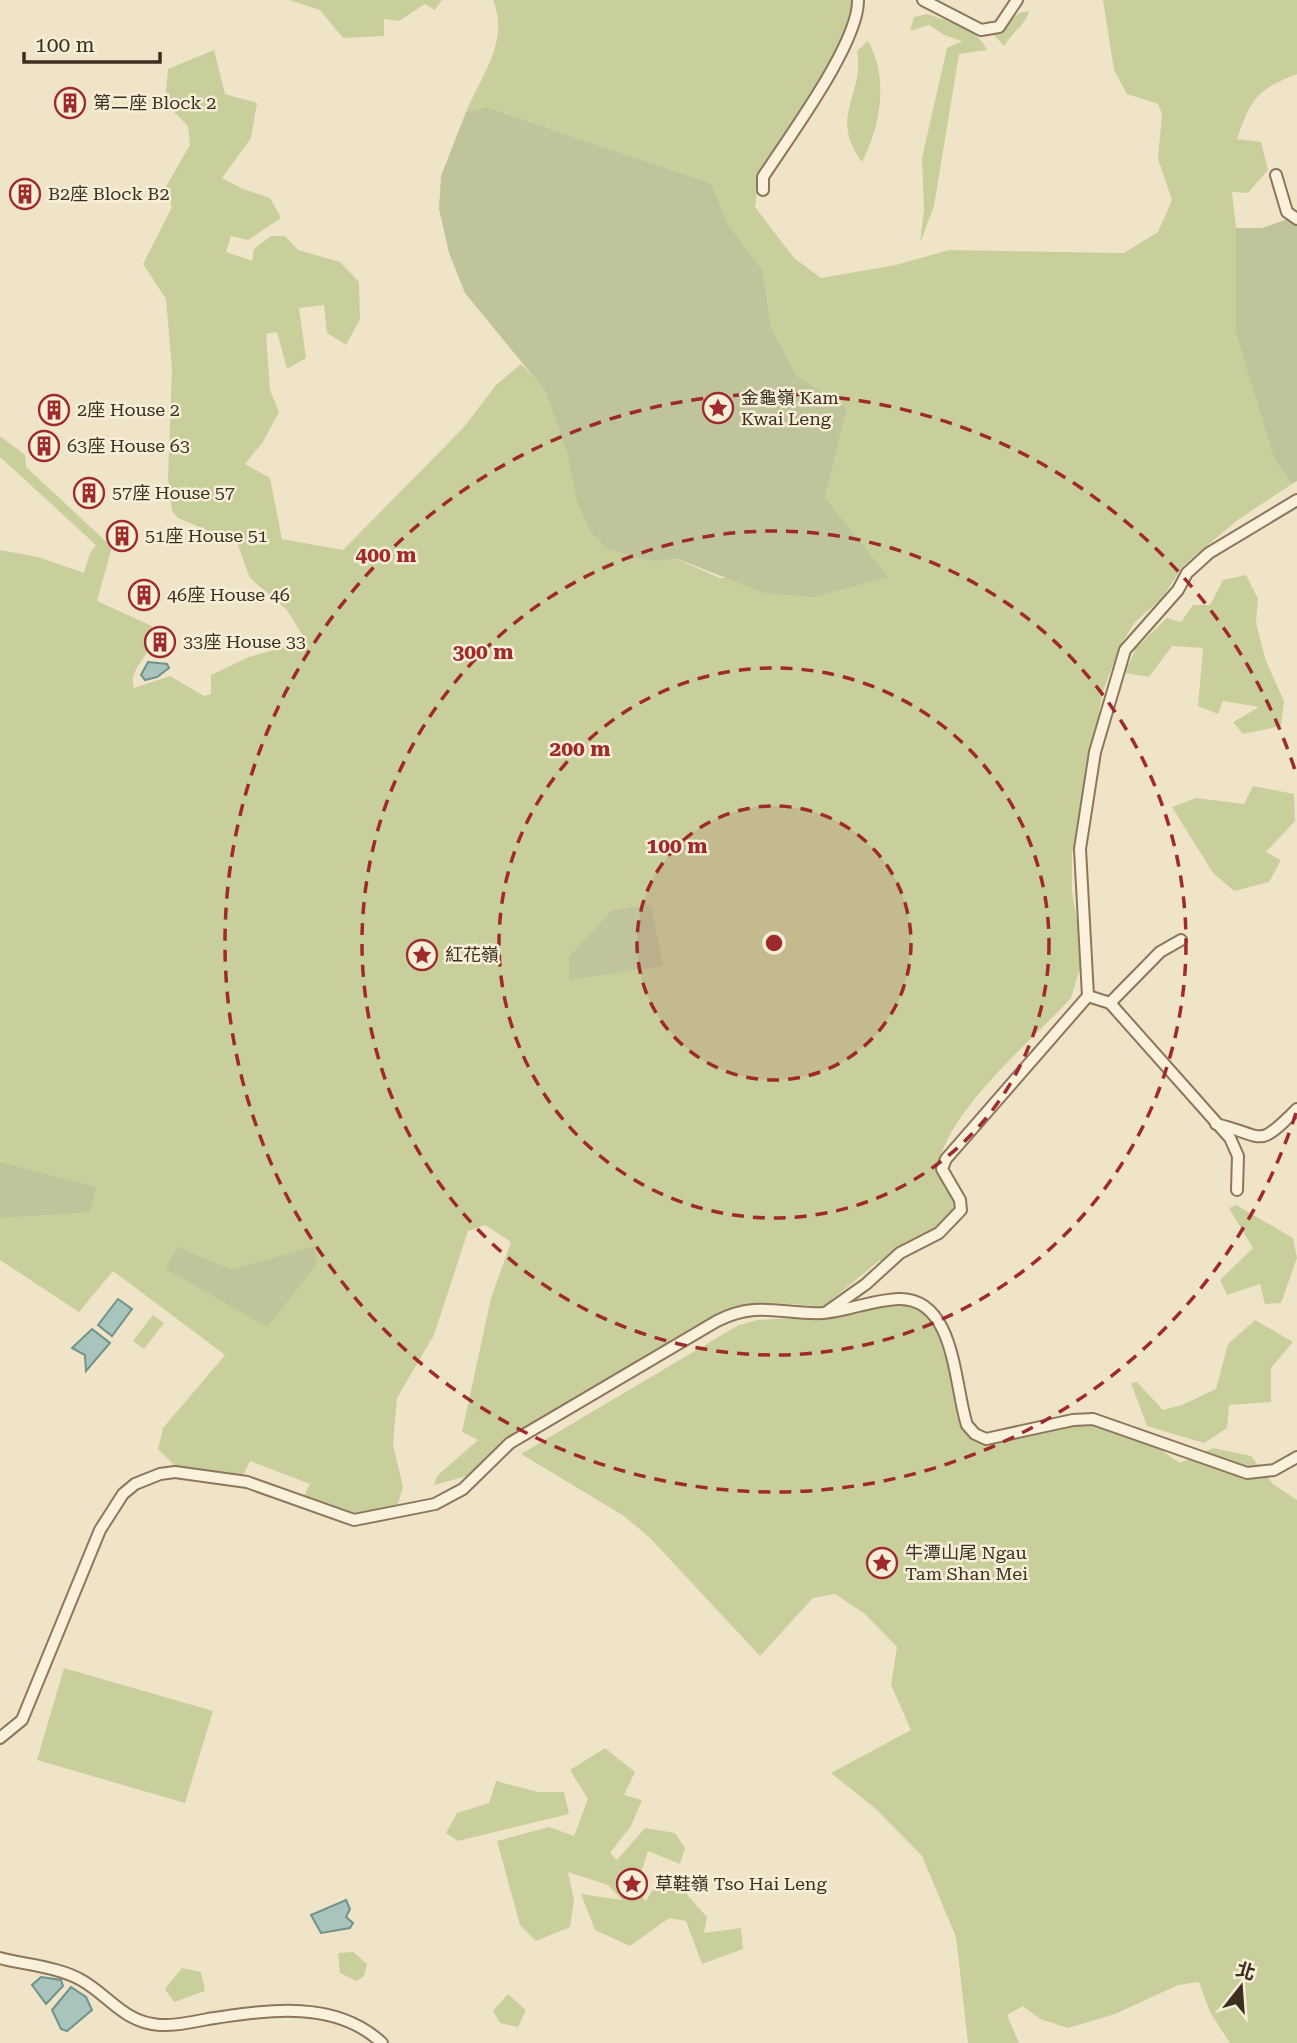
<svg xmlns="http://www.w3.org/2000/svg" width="1297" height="2043" viewBox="0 0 1297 2043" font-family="'Roboto Serif','Noto Sans TC',serif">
<rect width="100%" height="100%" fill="#f0e4c8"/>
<g fill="#c9cf9b">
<polygon points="289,0 442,0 435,10 425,4 399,21 384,19 384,36 343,38 320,10"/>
<path d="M493,0h358c10,53 -67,129 -90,175 -4,9 -4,22 -6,32l39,51 27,20 75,-13 53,-15 175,3 34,-21 14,-32 -14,-41 4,-45 -4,-10 -31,-10 -13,-24 -11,-70h194v74c-41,16 -46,25 -60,65l24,3 7,28 -20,23 -16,-1 4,36v106l38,125 18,25 -53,35 -55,46 -23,34 -26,23 -15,24 -17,45 -31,163v37l11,67 -12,40c-39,43 -128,116 -134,174l19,28 -5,16 -61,52 -10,-8 -57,47c-44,-5 -64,-6 -106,11l-209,120 -41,38 -33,9 3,-9 41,-36 -16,-8 29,-134 20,-56 -26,-17 -17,6 -34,104 -37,63 -4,46 10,43 -7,23 -37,5 -55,-19 6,-12 -60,-23 -8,17 -65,-10 -19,-19 5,-21 62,-73 -112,-84 -34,41 -79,-52v-710l38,7 46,16 6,-20 6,-8 -96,-88v-21l25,19 1,12 86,80 -15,54 55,25c8,25 -26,41 -18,62l36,-12 34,20 7,-2v-19l38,-18 57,-16 -19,-31 -37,-32 -13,-35 -59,-25 -6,-7 -4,-33 4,-109 -6,-70 -23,-35 29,-57 -8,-17 26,-45 -2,-19 -23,-23 3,-34 46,-19 11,44 32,9 -6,35 -29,40 21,11 27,9 11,20 -33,22 -17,-4 -5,16 26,9 2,-12 17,-13h14l13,14 42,12 19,20 1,37 -14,26 -19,-12 -3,-28 -25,3 7,50 -19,11 -10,-37 -11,2 4,56 9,22 -16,30 -18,22 25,14 12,61 61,11 121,-123 32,-42 25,-21c8,9 20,19 26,29 22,43 24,93 42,137l62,31 26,-2 43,19 167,-1 -62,-80 22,-89 -50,-32 -26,-49 -8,-56 -37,-47 -15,-41 -225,-76 -20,5c15,-36 44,-71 27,-112z"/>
<path d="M1029,11c-3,14 -18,22 -25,35l-10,-11 25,-22z"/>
<path d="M927,14c21,7 51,15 60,36l-28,4 -25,152 -14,37 4,-34 -2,-51 25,-110 15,-7 -18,-6 -15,-10 -19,6 4,-14z"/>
<path d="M868,41c21,36 13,85 -6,121 -34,-47 3,-66 -5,-111z"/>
<polygon points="1246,575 1258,599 1256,623 1266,661 1284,701 1281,726 1243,734 1233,722 1259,707 1223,701 1218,714 1198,706 1203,648 1172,646 1149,677 1125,673 1136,648 1167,618 1181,622 1193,605 1210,605 1223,580"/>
<polygon points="1253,786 1294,794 1295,821 1266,852 1281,860 1269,882 1234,891 1213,873 1172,807 1196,798 1244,804"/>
<polygon points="1236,1205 1293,1238 1297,1258 1281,1303 1265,1304 1260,1284 1227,1295 1220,1280 1253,1248 1229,1208"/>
<path d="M911,1295l2,13 20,12 13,31 17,74 28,16c47,-9 103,-30 149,-6 13,8 26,19 40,28l33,-15 38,8 22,28 24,16v543h-67l-20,-31 -11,-30 -21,3 -63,29 -47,14 -28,-9 -17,-13 -16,9 12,28h-51l-12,-106 -34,-81 -46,-47 -45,-36 80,-43 -20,-45 6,-38 -32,-33 -30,-20 -22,4 -53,58 -111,-119 -25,-21 -103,-62 216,-128 20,-6 103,-6 23,-16z"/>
<polygon points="153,1315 164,1323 144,1349 133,1341"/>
<polygon points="1255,1320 1293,1342 1271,1368 1271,1402 1229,1405 1227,1428 1204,1443 1147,1426 1131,1383 1137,1382 1163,1410 1182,1405 1216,1389 1228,1344"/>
<polygon points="64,1668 213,1711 185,1803 37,1760"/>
<polygon points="605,1748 635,1772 624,1795 642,1800 631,1826 610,1853 617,1860 645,1828 675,1833 685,1848 680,1864 648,1851 639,1879 645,1902 663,1874 680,1874 688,1896 707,1917 704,1933 741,1928 743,1949 702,1964 686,1921 669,1918 630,1946 595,1930 581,1894 622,1900 608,1885 568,1872 574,1900 570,1927 536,1941 520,1925 497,1841 549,1827 574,1836 588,1799 570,1770"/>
<polygon points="496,1781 538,1792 564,1792 569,1814 458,1841 446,1833 457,1813 489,1803"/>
<polygon points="353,1952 367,1964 364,1976 357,1981 340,1973 338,1953"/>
<polygon points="182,1968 201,1972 205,1991 174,2002 165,1989"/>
<polygon points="508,1994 526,2010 518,2027 500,2023 493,2011"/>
</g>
<g fill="#bfc49a">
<polygon points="486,107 711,183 727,224 763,271 771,327 797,376 847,408 825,497 888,577 814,597 764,593 678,559 651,561 607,549 589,530 577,500 567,452 546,392 465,293 449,253 439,209 441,176 466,112"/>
<polygon points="1285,220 1297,222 1297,481 1292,484 1274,459 1236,334 1236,228 1262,228"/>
<polygon points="651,905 663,966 569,980 569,957 612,910"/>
<polygon points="0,1162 96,1187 90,1212 0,1218"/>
<polygon points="314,1246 317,1264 267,1327 166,1269 177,1247 232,1270"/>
</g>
<g fill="#a9c4bc" stroke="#6f938a" stroke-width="2">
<polygon points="148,662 167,664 169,668 157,677 145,680 141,675"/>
<polygon points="118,1299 132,1309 112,1336 98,1325"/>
<polygon points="92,1329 110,1343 86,1371 85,1355 72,1348"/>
<polygon points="346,1900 350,1909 346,1917 353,1923 350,1928 321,1933 311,1915"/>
<polygon points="41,1977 61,1980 63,1986 46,2004 32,1985"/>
<polygon points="71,1987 86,1997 92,2010 67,2031 61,2029 52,2010"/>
</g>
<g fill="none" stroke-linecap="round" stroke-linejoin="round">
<g stroke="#8d765c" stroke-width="14">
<g id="street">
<polyline points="923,0 981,30 999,27 1017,0"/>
<polyline points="1276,175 1287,212 1297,219"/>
<path d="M763,190v-13c25,-39 96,-134 95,-177"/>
<polyline points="1088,996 1110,1003 1230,1138 1238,1156 1237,1190"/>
<polyline points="1110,1003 1160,952 1181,940"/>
<path d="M1216,1124c50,12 40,26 81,-15"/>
<polyline points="828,1311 866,1284 900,1253 939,1233 961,1210 960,1200 942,1169 946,1159 1088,996 1080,849 1095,752 1125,650 1178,590 1187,573 1209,553 1297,500"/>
<path d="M0,1738l22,-18 78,-190 23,-36 12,-10 25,-10 15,-2 72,10 107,38 81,-16 28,-15 47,-46 207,-122c41,-21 65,-6 106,-8 25,-2 49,-13 75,-14 58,-2 56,87 69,126l8,9 11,5 87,-19 20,-1 154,54 27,-3 23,-13"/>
<path d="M0,1958c26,7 60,9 83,23 27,16 42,42 77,44 16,1 33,-3 48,-6 60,-9 127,-20 174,24"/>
</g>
</g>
<use href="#street" stroke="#faf1dc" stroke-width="10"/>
</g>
<circle cx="774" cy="943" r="137" fill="#9e2a2b" fill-opacity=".12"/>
<g fill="none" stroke="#9e2a2b" stroke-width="3.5" stroke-dasharray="12 9">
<circle cx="774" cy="943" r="137"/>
<circle cx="774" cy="943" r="275"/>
<circle cx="774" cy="943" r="412"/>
<path d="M1296 1113A549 549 0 1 1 1296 773"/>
</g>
<defs>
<g id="building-ring" transform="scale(1.575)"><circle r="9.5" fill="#f7eed8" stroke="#9e2a2b" stroke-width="1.5"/><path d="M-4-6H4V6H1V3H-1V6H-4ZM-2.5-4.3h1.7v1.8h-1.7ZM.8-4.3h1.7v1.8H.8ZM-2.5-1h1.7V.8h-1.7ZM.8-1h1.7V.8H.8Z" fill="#9e2a2b"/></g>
<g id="sight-ring" transform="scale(1.575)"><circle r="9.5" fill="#f7eed8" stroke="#9e2a2b" stroke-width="1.5"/><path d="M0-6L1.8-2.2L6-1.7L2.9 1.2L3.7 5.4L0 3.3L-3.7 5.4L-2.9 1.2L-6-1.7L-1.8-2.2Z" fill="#9e2a2b"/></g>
</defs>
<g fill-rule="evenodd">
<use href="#building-ring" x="70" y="103"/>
<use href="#building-ring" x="25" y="194"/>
<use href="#sight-ring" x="718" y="408"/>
<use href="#building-ring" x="54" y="410"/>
<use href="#building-ring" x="44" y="446"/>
<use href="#building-ring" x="89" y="493"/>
<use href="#building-ring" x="122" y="536"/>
<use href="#building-ring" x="144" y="595"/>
<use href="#building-ring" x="160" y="642"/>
<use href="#sight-ring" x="422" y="955"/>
<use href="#sight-ring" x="882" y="1563"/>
<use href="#sight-ring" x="632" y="1884"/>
</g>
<g text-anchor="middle" stroke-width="5" stroke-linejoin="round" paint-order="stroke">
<g font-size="18" fill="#3d2e20" stroke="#f7eed8" text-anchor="start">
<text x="93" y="109">第二座 Block 2</text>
<text x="48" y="200">B2座 Block B2</text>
<text x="741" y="404">金龜嶺 Kam<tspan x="741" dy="21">Kwai Leng</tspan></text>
<text x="77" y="416">2座 House 2</text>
<text x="67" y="452">63座 House 63</text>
<text x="112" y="499">57座 House 57</text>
<text x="145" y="542">51座 House 51</text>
<text x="167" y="601">46座 House 46</text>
<text x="183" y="648">33座 House 33</text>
<text x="445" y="961">紅花嶺</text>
<text x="905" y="1559">牛潭山尾 Ngau<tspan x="905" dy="21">Tam Shan Mei</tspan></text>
<text x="655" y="1890">草鞋嶺 Tso Hai Leng</text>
</g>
</g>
<circle cx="774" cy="943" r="10" fill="#9e2a2b" stroke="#f7eed8" stroke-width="3.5"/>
<g font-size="21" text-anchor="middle" font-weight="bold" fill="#9e2a2b" stroke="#f7eed8" stroke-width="5" stroke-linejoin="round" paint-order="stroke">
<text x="386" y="562">400 m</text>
<text x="483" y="659">300 m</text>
<text x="580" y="756">200 m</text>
<text x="677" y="853">100 m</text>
</g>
<g transform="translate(1241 1987) rotate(17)" stroke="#f7eed8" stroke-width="5" paint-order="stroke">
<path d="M0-5L12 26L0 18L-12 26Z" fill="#3d2e20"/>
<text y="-10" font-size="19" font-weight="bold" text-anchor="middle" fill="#3d2e20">北</text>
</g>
<path d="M24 52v10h136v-10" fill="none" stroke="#3d2e20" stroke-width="3.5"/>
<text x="35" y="52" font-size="21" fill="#3d2e20" stroke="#f7eed8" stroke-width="5" paint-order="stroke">100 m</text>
</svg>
